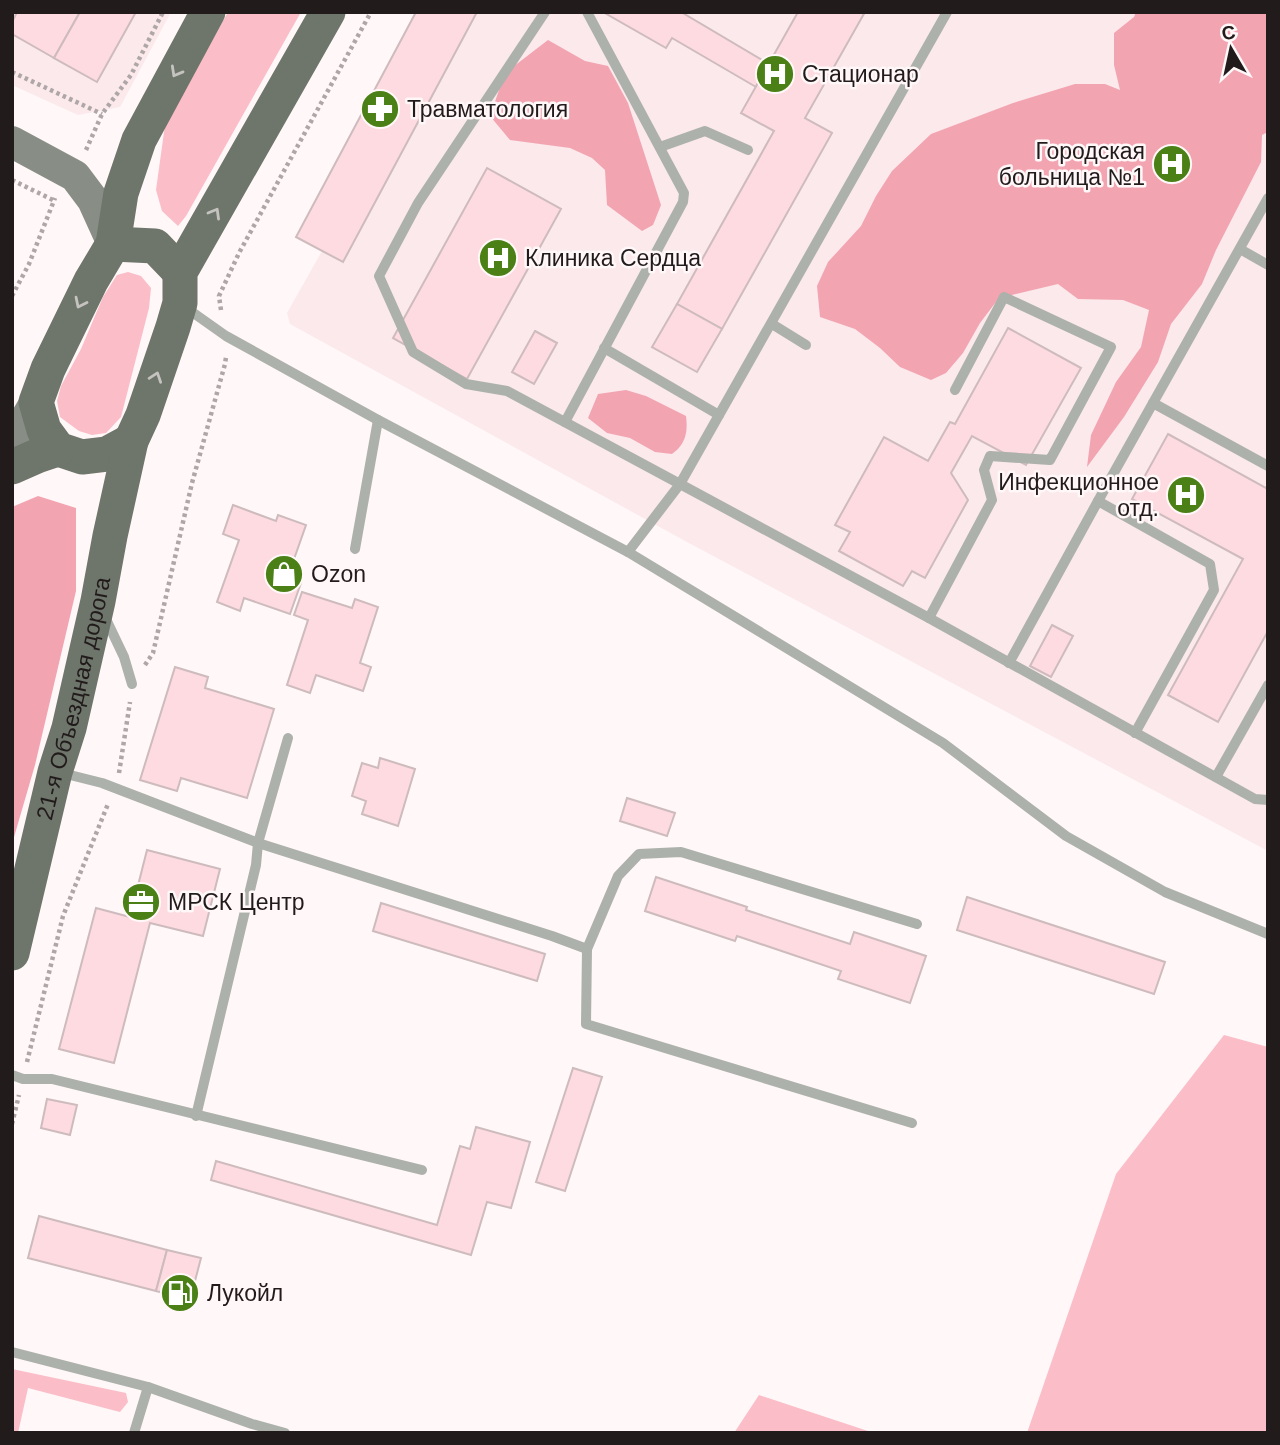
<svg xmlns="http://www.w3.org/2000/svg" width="1280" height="1445" viewBox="0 0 1280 1445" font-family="Helvetica,sans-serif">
<rect width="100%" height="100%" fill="#fff7f8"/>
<g fill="#fbe9ec">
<polygon points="12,12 171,12 120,107 78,115 12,85"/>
<polygon points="477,12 1268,12 1268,851 687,542 290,324 287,313 322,251 343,262"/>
</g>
<g fill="#fbbdc7">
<polygon points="228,12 301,12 186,216 178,226 162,211 156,190 165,125"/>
<polygon points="128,272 141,276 151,288 149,308 121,417 106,433 92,435 79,431 60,417 57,401 61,386 81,349 103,297 117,275"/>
<polygon points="1224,1035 1268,1047 1268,1433 1027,1433 1116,1174"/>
<polygon points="12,1369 126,1393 128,1402 120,1412 28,1388 18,1433 12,1433"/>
<polygon points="759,1395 874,1433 734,1433"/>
</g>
<g fill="#f3a4b1">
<polygon points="1136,12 1268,12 1268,132 1262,135 1261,162 1216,250 1202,284 1171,324 1158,362 1124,417 1087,467 1091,435 1116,382 1141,347 1149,310 1123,300 1078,299 1058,284 999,298 980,323 963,353 946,373 931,380 900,367 880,348 855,329 820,317 817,286 828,262 861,226 876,196 892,171 931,134 1013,103 1075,84 1105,84 1120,90 1114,65 1114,33 1134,17"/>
<polygon points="548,40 585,61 608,66 628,103 661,205 653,225 642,231 607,205 605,170 592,158 570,148 510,140 490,116 505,73"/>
<path d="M626,390l20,6 40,20c2,16 0,28 -14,38l-17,-2 -25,-14 -23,-5 -19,-15 10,-24z"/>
<polygon points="38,496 76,508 76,591 35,765 12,844 12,507"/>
</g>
<g fill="#fddbe0" stroke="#cebbbd" stroke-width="2">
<polygon points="17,12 80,12 54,58 12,34 12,22"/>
<polygon points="80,12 136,12 97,82 54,58"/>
<polygon points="416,12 477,12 343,262 296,237"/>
<polygon points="603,12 681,12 769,64 756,87 672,38 666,48"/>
<polygon points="798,12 865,12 805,118 832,133 722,329 677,304 774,131 741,113"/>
<polygon points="487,168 561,209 467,379 393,338"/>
<polygon points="677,304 722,329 697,372 652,347"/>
<polygon points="1008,328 1081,368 1026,465 972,436 951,473 968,500 925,578 912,571 903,586 839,551 850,532 835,525 884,437 928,461 950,422 955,424"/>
<polygon points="535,331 557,343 534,384 512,372"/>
<polygon points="1168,434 1268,489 1268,631 1218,722 1168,695 1243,559 1132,499"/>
<polygon points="233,505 276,521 278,515 306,525 287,579 301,583 290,614 244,598 240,611 217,602 239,540 223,534"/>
<polygon points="302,592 352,608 355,599 378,607 360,663 371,667 363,691 316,675 310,693 287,685 308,620 294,615"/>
<polygon points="1052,625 1073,636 1051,677 1030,666"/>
<polygon points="175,667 208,677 205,688 274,709 247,798 181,778 177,791 140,780"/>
<polygon points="380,758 415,769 398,826 362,814 366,801 352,796 362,763 378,768"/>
<polygon points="627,798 675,813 667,836 620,821"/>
<polygon points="147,850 220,869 203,936 150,923 114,1063 59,1049 96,908 130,917"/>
<polygon points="656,877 747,907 746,910 850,944 854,932 926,956 910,1003 838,979 841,971 737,936 735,941 645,911"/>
<polygon points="967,897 1165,962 1154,994 957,930"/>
<polygon points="381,903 545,954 537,981 373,931"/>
<polygon points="573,1068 602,1077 565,1191 536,1182"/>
<polygon points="47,1099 77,1105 70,1135 41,1128"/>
<polygon points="476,1127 530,1142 511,1208 487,1202 471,1255 211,1180 216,1161 437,1225 460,1146 470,1149"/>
<polygon points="39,1216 167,1250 156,1291 28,1258"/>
<polygon points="167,1250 201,1258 190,1300 156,1291"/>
</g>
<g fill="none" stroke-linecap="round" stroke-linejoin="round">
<g stroke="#aea6a7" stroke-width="4.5" stroke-dasharray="3.5 3.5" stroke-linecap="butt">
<polyline points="12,72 102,114"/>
<polyline points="86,150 102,114 131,75 163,12"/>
<polyline points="12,180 53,200"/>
<polyline points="12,296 29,264 55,198"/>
<polyline points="221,310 219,296 239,253 371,12"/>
<polyline points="145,665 153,653 192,483 225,364 226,357"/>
<polyline points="119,773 130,702"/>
<polyline points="27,1062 63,916 108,804"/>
<polyline points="12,1124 19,1095"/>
</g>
<g stroke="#adb1ab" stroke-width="10">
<polyline points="545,12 418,203 379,276 413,352 466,384 507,391 680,484 947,12"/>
<polyline points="660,147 705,131 748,150"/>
<polyline points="1240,249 1268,265"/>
<polyline points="185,307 226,336 378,420 628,552 943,743 1066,836 1165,892 1268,934"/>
<polyline points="772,324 806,345"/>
<polyline points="604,348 719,415"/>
<polyline points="1153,403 1268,466"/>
<polyline points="565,422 683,202 684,193 587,12"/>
<polyline points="1098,501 1268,198"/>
<polyline points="355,549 378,420"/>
<polyline points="628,552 680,484 929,618 1255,799 1268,800"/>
<polyline points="104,615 124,657 132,684"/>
<polyline points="929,618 992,500 984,470 990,456 1050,460 1111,347 1004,297 955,390"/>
<polyline points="1009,663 1098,501 1210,564 1214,590 1135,733"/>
<polyline points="58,772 102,783 258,843 552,936 587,949 618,876 639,854 681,852 917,924"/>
<polyline points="1216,777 1268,685"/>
<polyline points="587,949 586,1024 912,1123"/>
<polyline points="12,1075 23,1079 52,1079 422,1170"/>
<polyline points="196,1116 256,865 258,843 288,738"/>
<polyline points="12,1352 148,1387 252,1424 285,1433"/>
<polyline points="134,1433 148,1387"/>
</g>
<g stroke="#888e85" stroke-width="32">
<polyline points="12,142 75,176 93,200 113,244"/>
<polyline points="12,442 36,402"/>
</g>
<g stroke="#6e756a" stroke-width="35">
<polyline points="113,244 155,246 180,272"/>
<polyline points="131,441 107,454 82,457 58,449 44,430 36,402 48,369 91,281 113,244 121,193 139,140 208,12"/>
<polyline points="12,467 37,456 58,449"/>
<path id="s1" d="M12,953l43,-181 14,-44 29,-127 12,-65 21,-95 12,-26 30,-88 7,-24v-31l148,-260"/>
</g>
</g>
<defs><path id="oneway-chevron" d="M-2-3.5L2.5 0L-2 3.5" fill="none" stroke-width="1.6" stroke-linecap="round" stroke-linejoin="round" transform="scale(1.75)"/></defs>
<g stroke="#c5c3bf">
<use href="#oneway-chevron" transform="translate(176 72) rotate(119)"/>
<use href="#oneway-chevron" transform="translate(215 213) rotate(-60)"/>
<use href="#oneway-chevron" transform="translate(80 303) rotate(116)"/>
<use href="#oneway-chevron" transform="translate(156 377) rotate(-71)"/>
</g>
<defs>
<g id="hospital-disc" transform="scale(2.0125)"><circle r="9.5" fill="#4b8016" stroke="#fff7f8"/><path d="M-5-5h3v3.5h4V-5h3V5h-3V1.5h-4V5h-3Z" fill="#fff"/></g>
<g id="pharmacy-disc" transform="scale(2.0125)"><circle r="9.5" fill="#4b8016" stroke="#fff7f8"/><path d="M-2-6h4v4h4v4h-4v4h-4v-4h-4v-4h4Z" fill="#fff"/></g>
<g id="shop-disc" transform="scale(2.0125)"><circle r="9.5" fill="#4b8016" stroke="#fff7f8"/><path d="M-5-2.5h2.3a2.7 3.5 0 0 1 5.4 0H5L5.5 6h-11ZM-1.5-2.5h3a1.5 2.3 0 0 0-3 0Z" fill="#fff"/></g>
<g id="office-disc" transform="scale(2.0125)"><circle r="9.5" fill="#4b8016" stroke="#fff7f8"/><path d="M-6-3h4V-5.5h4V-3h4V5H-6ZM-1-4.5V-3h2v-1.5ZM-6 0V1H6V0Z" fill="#fff"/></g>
<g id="fuel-disc" transform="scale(2.0125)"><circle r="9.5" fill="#4b8016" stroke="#fff7f8"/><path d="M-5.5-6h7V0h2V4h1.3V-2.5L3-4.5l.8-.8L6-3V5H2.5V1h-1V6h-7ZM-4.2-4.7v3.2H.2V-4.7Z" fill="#fff"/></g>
</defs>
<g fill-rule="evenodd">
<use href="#hospital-disc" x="775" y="74"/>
<use href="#pharmacy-disc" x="380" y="109"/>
<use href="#hospital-disc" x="1172" y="164"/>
<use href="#hospital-disc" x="498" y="258"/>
<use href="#hospital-disc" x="1186" y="495"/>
<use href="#shop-disc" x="284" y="574"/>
<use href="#office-disc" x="141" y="902"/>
<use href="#fuel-disc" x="180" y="1293"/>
</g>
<g text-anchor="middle" stroke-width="5" stroke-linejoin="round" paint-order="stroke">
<g font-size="23" fill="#221b1c" stroke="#fff7f8" text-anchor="start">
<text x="802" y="82">Стационар</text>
<text x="407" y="117">Травматология</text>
<text x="1145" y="159" text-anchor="end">Городская<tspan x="1145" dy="26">больница №1</tspan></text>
<text x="525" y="266">Клиника Сердца</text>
<text x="1159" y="490" text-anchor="end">Инфекционное<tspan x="1159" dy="26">отд.</tspan></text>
<text x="311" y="582">Ozon</text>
<text x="168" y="910">МРСК Центр</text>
<text x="207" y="1301">Лукойл</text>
</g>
<g font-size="23" fill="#221b1c" stroke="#fff7f8">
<text dy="8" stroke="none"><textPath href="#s1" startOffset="262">21-я Объездная дорога</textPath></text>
</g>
</g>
<rect width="1280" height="1445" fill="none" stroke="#221b1c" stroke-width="28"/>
<g transform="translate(1231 49) rotate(351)" stroke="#fff7f8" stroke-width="5" paint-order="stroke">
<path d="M0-5L12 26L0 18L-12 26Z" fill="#221b1c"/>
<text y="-10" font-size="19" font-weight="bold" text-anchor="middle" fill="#221b1c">С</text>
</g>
</svg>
